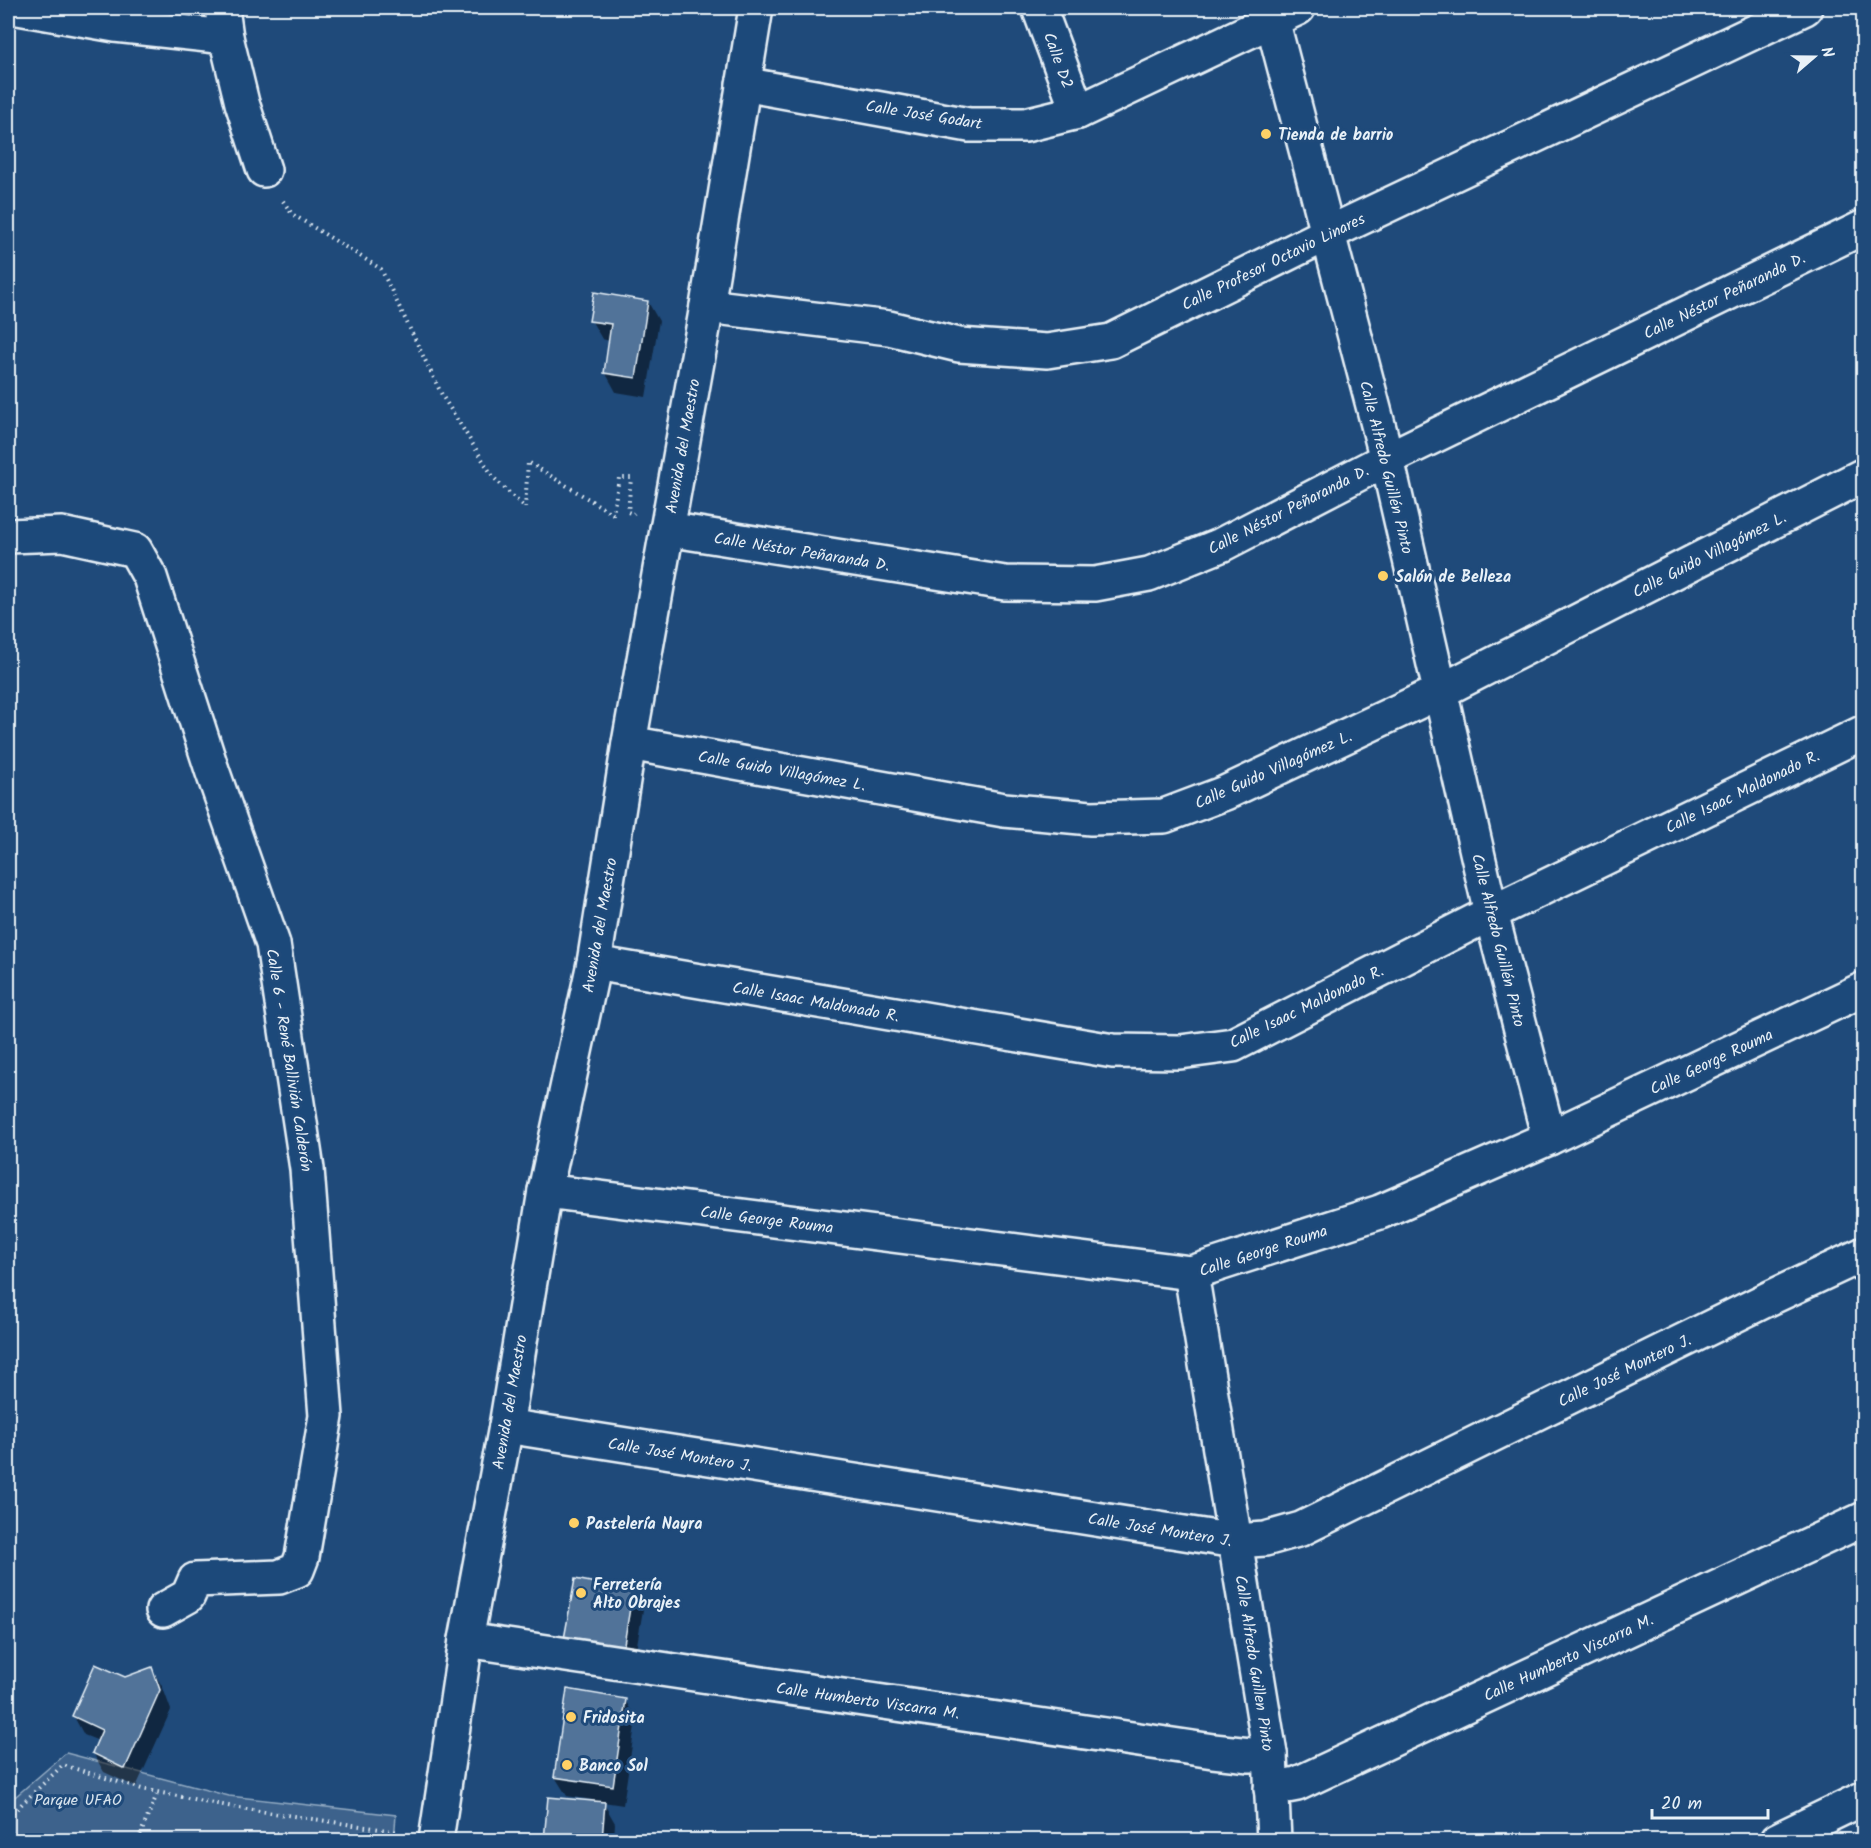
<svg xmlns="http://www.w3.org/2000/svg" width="1871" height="1848" viewBox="0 0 1871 1848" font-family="Kalam,sans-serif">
<rect width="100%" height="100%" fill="#1f4a7a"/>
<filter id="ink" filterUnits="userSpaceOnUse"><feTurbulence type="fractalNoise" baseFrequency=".0167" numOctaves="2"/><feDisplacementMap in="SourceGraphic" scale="12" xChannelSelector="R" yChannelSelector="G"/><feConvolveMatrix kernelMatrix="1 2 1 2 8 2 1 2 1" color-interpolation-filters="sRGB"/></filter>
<g filter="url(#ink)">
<polygon fill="#3c628c" stroke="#92aac2" stroke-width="1.5" points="66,1753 229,1796 396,1815 394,1840 8,1840 8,1803"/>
<g fill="#0007">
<polygon points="648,302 659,321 646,397 616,392 605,372 610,341 602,339 591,320"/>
<polygon points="632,1591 643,1610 633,1668 577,1658"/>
<polygon points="152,1669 163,1688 171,1710 136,1787 104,1772 93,1753 99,1741 84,1735 73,1715 125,1679"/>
<polygon points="625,1700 636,1719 623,1805 603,1802 615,1823 614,1840 545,1840 549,1799 592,1803 593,1800 567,1796 555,1777"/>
</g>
<g fill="#517399" stroke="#e8f1f8" stroke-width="1.5">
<polygon points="594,292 648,301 636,378 604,373 611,324 589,321"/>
<polygon points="575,1579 633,1590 623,1650 564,1639"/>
<polygon points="95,1664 125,1677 152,1667 160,1690 125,1769 92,1753 102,1730 72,1716"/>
<polygon points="567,1689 626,1699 613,1786 554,1777"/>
<polygon points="548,1797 605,1802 602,1840 544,1840"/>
</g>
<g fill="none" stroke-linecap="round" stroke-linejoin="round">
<g stroke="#e8f1f8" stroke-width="38">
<g id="street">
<polyline points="18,8 115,25 226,37 242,103 264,170"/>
<polyline points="222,8 226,37"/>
<polyline points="1039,8 1078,112"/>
<polyline points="1269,8 1387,459 1491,913 1549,1138"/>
<polyline points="743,84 969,125 1025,125 1078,112 1298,8"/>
<polyline points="707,306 889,328 959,345 1047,351 1111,341 1329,233 1805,8"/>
<polyline points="667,529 1005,583 1095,584 1149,574 1221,545 1387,459 1864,227"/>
<polyline points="8,536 62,534 135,550 150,577 212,770 273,944 307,1169 326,1416 302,1557 297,1570 279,1577 195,1580 188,1596 163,1610"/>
<polyline points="629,743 1004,810 1091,818 1164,816 1225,793 1441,691 1864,475"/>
<polyline points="594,963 1113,1051 1180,1052 1233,1045 1491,913 1864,732"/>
<polyline points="545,1191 1191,1273 1380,1212 1549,1138 1864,989"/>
<polyline points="1191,1273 1270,1754 1274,1840"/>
<polyline points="506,1426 1235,1541 1265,1539 1301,1529 1768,1299 1864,1254"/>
<polyline points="466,1640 1213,1751 1250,1755 1270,1754"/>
<polyline points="1271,1789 1297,1784 1864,1519"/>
<polyline points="1777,1840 1864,1798"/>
</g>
</g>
<g stroke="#e8f1f8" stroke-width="38">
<polyline id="secondary" points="436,1840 466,1640 506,1426 545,1191 594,963 629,743 707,306 756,8"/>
</g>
<g stroke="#e8f1f8" stroke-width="4" stroke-dasharray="1.5 4.5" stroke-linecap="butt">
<polyline points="283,201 292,214 381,269 443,397 494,478 525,508 528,462 613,514 619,478 631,478 628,512 633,514 634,513"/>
<polyline points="8,1817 63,1765 142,1789 233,1807 400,1832"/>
<polyline points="73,1836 73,1840"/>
<polyline points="138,1840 158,1792"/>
</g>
<use href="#street" stroke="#1f4a7a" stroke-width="33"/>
<use href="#secondary" stroke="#1f4a7a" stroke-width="33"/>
</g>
</g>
<g fill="#ffd166" stroke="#1f4a7a" stroke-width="2">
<circle cx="1266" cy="134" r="6"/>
<circle cx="1383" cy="576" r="6"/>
<circle cx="574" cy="1523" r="6"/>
<circle cx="581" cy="1593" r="6"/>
<circle cx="571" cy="1717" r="6"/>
<circle cx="567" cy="1765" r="6"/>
</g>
<g text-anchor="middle" stroke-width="6" stroke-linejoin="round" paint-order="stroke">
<g font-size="16" fill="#e8f1f8" stroke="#1f4a7a">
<text transform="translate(1059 60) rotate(70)" y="6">Calle D2</text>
<text transform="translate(924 114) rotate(9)" y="6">Calle José Godart</text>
<text transform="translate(1273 261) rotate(-26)" y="6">Calle Profesor Octavio Linares</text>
<text transform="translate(1724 295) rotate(-26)" y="6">Calle Néstor Peñaranda D.</text>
<text transform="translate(682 446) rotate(-80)" y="6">Avenida del Maestro</text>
<text transform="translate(1387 467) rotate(76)" y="6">Calle Alfredo Guillén Pinto</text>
<text transform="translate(1288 509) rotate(-27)" y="6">Calle Néstor Peñaranda D.</text>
<text transform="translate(802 551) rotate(9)" y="6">Calle Néstor Peñaranda D.</text>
<text transform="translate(1709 554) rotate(-27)" y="6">Calle Guido Villagómez L.</text>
<text transform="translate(1273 769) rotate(-24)" y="6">Calle Guido Villagómez L.</text>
<text transform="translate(782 770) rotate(10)" y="6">Calle Guido Villagómez L.</text>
<text transform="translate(1742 791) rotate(-26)" y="6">Calle Isaac Maldonado R.</text>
<text transform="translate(599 925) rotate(-80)" y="6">Avenida del Maestro</text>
<text transform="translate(1499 940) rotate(76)" y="6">Calle Alfredo Guillén Pinto</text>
<text transform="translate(816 1001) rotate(10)" y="6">Calle Isaac Maldonado R.</text>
<text transform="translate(1306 1006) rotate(-26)" y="6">Calle Isaac Maldonado R.</text>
<text transform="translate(290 1060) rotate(81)" y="6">Calle 6 - René Ballivián Calderón</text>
<text transform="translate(1711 1061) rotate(-25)" y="6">Calle George Rouma</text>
<text transform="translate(767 1219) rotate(7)" y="6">Calle George Rouma</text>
<text transform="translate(1263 1250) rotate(-18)" y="6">Calle George Rouma</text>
<text transform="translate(1624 1370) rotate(-26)" y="6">Calle José Montero J.</text>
<text transform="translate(509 1402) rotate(-80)" y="6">Avenida del Maestro</text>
<text transform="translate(680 1454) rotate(9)" y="6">Calle José Montero J.</text>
<text transform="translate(1160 1529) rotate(9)" y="6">Calle José Montero J.</text>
<text transform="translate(1568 1657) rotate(-25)" y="6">Calle Humberto Viscarra M.</text>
<text transform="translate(1255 1663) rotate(81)" y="6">Calle Alfredo Guillen Pinto</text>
<text transform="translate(868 1700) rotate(8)" y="6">Calle Humberto Viscarra M.</text>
</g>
<g font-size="16" font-weight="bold" fill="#e8f1f8" stroke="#1f4a7a" text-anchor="start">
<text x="1278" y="140">Tienda de barrio</text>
<text x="1395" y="582">Salón de Belleza</text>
<text x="586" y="1529">Pastelería Nayra</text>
<text x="593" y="1590">Ferretería<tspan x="593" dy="18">Alto Obrajes</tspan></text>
<text x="583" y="1723">Fridosita</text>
<text x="579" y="1771">Banco Sol</text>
</g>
<g font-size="16" fill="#d7e3ed" stroke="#1f4a7a">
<text x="78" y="1805">Parque UFAO</text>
</g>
</g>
<rect width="1871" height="1848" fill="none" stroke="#1f4a7a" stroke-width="30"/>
<rect x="15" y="15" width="1841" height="1818" fill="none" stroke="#e8f1f8" stroke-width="2" filter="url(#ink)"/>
<g transform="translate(1814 57) rotate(70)" stroke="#1f4a7a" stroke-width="4.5" paint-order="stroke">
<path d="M0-4.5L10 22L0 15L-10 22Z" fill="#e8f1f8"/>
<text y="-9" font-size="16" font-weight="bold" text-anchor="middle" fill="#e8f1f8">N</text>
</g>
<path d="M1652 1809v9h116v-9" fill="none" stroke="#e8f1f8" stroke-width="3"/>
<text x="1661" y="1809" font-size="18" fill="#e8f1f8" stroke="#1f4a7a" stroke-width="4.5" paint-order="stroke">20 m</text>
</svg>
